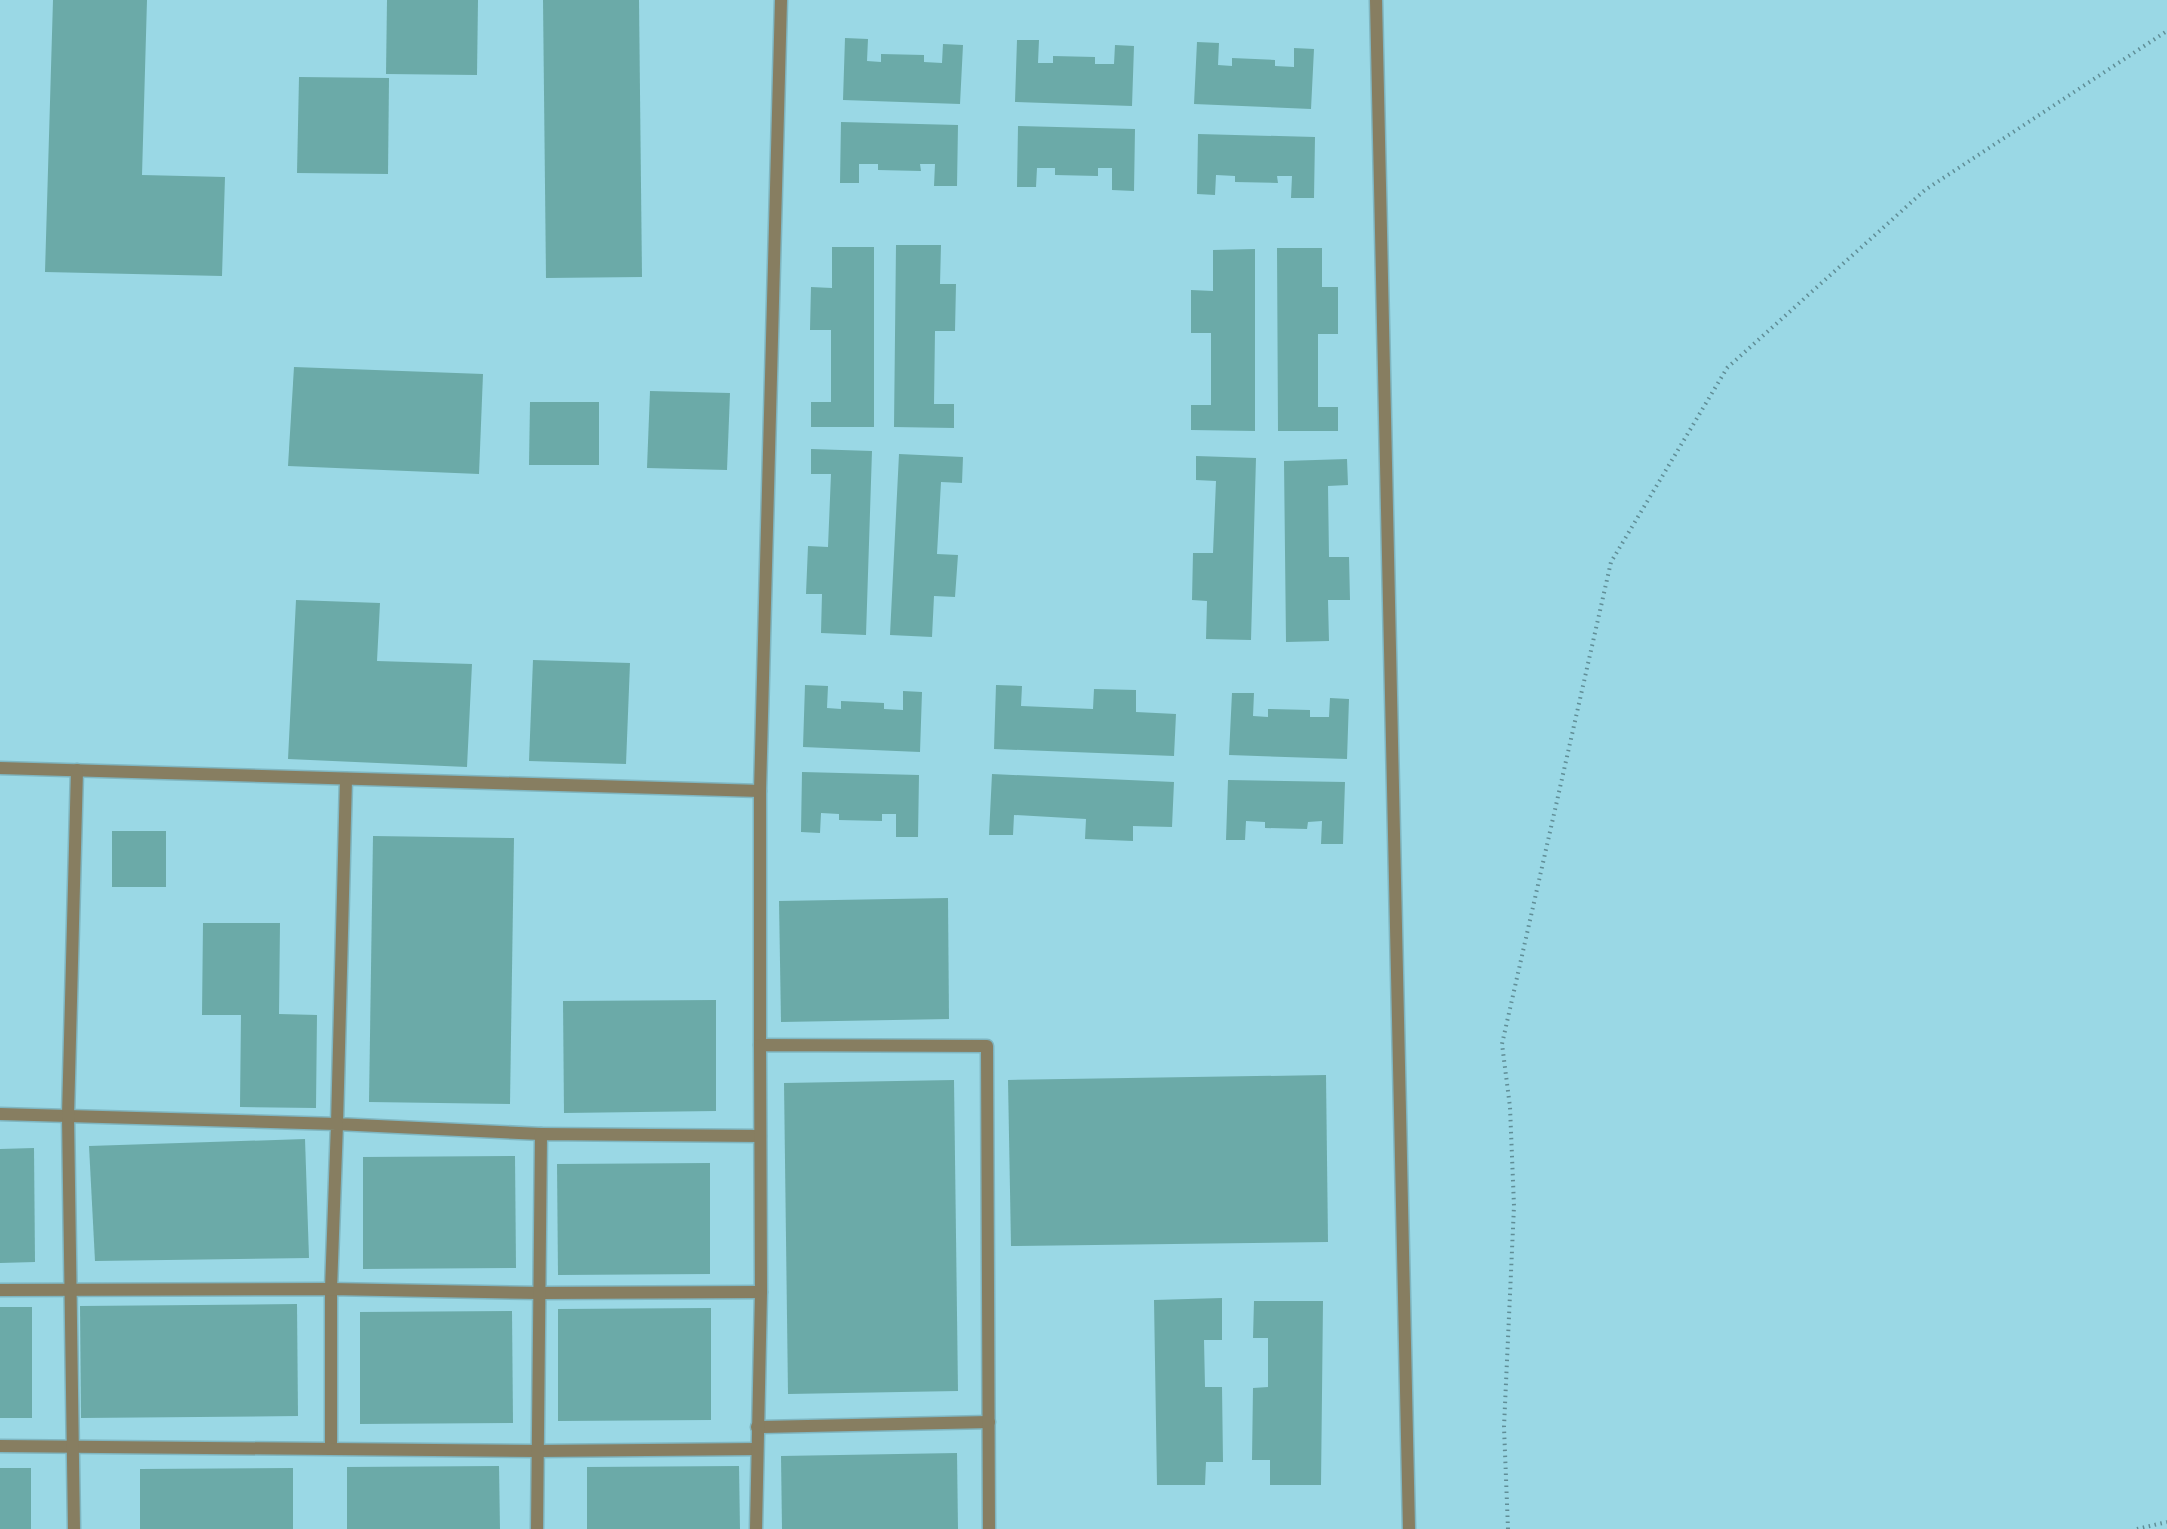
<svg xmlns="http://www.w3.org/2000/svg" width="2167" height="1529" viewBox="0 0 2167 1529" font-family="Lora,serif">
<rect width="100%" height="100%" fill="#9ad8e5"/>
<g fill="#6baaa8">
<polygon points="53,0 147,0 142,175 225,177 222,276 45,272"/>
<polygon points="387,0 478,0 477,75 386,74"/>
<polygon points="543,0 639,0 642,277 546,278"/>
<polygon points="845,38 868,39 867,61 881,62 881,54 924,55 924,62 942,63 943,44 963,45 960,104 843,100"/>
<polygon points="1017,40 1039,40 1038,63 1053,63 1053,56 1095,57 1095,64 1114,64 1115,45 1134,46 1132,106 1015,102"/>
<polygon points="1197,42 1219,43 1218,65 1232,66 1232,58 1275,60 1275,66 1294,67 1294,48 1314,49 1311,109 1194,104"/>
<polygon points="299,77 389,78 388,174 297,173"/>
<polygon points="841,122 958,125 957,186 934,186 935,164 920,164 921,171 878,170 878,164 859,164 859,183 840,183"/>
<polygon points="1018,126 1135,129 1134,191 1112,190 1112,168 1098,168 1098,176 1055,175 1055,168 1037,168 1036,187 1017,187"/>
<polygon points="1198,134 1315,137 1314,198 1291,198 1292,176 1277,176 1278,183 1235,182 1235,176 1216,175 1215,195 1197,194"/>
<polygon points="896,245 941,245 940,284 956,284 955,331 935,331 934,404 954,404 954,428 894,427"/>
<polygon points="832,247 874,247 874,427 811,427 811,402 831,402 831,330 810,330 811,287 832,288"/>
<polygon points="1277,248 1322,248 1322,287 1338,287 1338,334 1318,334 1318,407 1338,407 1338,431 1278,431"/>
<polygon points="1255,249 1255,431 1191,430 1191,405 1211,405 1211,333 1191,333 1191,290 1213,291 1213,250"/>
<polygon points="294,367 483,374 479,474 288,466"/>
<polygon points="650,391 730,393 727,470 647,468"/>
<polygon points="530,402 599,402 599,465 529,465"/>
<polygon points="811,449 872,451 866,635 821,633 822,594 806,594 808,546 828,547 831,474 811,474"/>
<polygon points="899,454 963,457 962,483 941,482 937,554 958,555 955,597 934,596 932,637 890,635"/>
<polygon points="1196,456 1256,458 1251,640 1206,639 1207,601 1192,600 1193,553 1213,553 1216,481 1196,480"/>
<polygon points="1347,459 1348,485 1328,486 1329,557 1349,557 1350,600 1328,600 1329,641 1286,642 1284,461"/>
<polygon points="296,600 380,603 377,661 472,664 467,767 288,759"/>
<polygon points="533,660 630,663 626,764 529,761"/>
<polygon points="805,685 828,686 827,708 841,709 841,701 884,703 884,709 903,710 903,691 922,692 920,752 803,747"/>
<polygon points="996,685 1022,686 1021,706 1093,709 1094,689 1136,690 1136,712 1176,714 1174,756 994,749"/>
<polygon points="1232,693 1254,693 1253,716 1268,717 1268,709 1310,710 1310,717 1329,717 1330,698 1349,699 1347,759 1229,755"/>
<polygon points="802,772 919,775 918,837 896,837 896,814 882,814 882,821 839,820 839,814 821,813 820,833 801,832"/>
<polygon points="992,774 1174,782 1172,827 1133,826 1133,841 1085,839 1086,819 1014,815 1013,835 989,835"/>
<polygon points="1228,780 1345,782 1343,844 1321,844 1322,821 1308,822 1307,829 1265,828 1265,822 1246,821 1245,840 1226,840"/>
<rect x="112" y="831" width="54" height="56"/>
<polygon points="373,836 514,838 510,1104 369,1102"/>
<polygon points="948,898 949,1019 781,1022 779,901"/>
<polygon points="203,923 280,923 279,1014 317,1015 316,1108 240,1107 241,1015 202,1015"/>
<polygon points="716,1000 716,1111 564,1113 563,1001"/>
<polygon points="1326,1075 1328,1242 1011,1246 1008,1080"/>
<polygon points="954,1080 958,1391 788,1394 784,1083"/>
<polygon points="305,1139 309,1258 95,1261 89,1146"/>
<polygon points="34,1148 35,1262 0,1263 0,1149"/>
<polygon points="515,1156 516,1268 363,1269 363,1157"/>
<polygon points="710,1163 710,1274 558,1275 557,1164"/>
<polygon points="1222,1298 1222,1340 1204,1340 1205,1387 1222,1387 1223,1462 1206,1462 1205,1485 1157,1485 1154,1300"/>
<polygon points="1254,1301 1323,1301 1321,1485 1270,1485 1270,1460 1252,1460 1253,1388 1268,1387 1268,1338 1253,1338"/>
<polygon points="297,1304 298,1416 81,1418 80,1306"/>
<rect x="0" y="1307" width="32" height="111"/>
<polygon points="711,1308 711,1420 558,1421 558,1309"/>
<polygon points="512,1311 513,1423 360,1424 360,1312"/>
<polygon points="957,1453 958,1529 782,1529 781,1456"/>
<polygon points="499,1466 500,1529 347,1529 347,1467"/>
<polygon points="739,1466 740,1529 587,1529 587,1467"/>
<rect x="0" y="1468" width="31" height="61"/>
<polygon points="293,1468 293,1529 140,1529 140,1469"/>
</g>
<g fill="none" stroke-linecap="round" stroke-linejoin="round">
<g stroke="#7fb6c1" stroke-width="15">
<g id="minor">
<polyline points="1376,0 1409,1529"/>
<polyline points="0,768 760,791"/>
<polyline points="346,779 337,1124 541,1134"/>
<polyline points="760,1045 760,791 781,0"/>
<polyline points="0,1114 337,1124 331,1289 331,1447"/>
<polyline points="0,1290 331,1289 539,1293 761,1292"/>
<polyline points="757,1427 989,1422"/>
<polyline points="0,1446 537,1451 757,1449"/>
<polyline points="74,1529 68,1116 77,770"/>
<polyline points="537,1529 541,1134 760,1136"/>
<polyline points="756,1529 761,1292 760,1045 987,1046 989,1529"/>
</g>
</g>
<g stroke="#608e97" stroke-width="4" stroke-dasharray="1.5 4.5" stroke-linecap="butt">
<polyline points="1508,1529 1504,1427 1514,1206 1510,1107 1502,1044 1611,562 1727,368 1925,190 2167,31"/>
<polyline points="2137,1529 2167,1522"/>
</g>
<use href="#minor" stroke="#877e61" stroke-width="12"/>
</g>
</svg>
